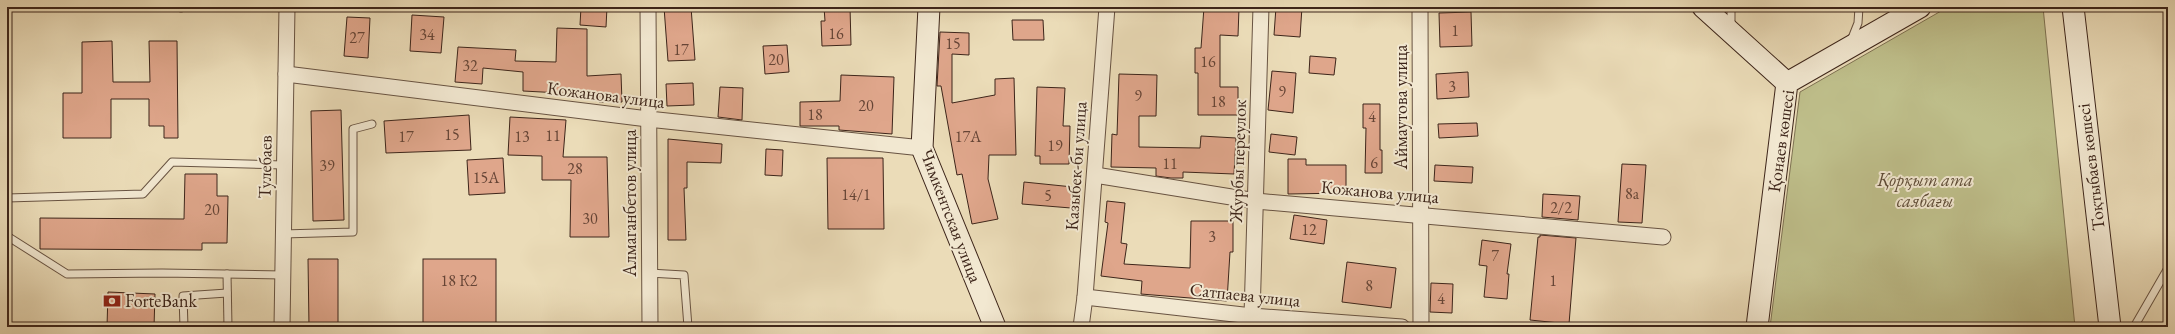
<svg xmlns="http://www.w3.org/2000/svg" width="2175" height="334" viewBox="0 0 2175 334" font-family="'EB Garamond',serif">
<rect width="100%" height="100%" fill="#ebdcb8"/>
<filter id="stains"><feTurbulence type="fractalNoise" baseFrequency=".005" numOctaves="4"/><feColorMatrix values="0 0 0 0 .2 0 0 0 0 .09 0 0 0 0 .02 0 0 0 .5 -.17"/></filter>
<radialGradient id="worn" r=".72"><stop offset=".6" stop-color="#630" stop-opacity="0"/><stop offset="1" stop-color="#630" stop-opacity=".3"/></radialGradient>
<polygon fill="#bebe8a" stroke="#7e7252" points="1948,7 2043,7 2075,327 1770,327 1800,92"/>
<g fill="#dfa68b" stroke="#3d251a">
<polygon points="581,7 607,7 606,27 580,25"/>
<polygon points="664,7 691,7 695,60 668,61"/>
<polygon points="824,7 850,7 851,45 822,46 821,21 825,21"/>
<polygon points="1204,7 1239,8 1238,36 1220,35 1220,87 1238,87 1238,115 1198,115 1198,73 1195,73 1195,48 1201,48"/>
<polygon points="1276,7 1302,7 1300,37 1274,35"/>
<polygon points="1471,12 1472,46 1440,47 1439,13"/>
<polygon points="412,15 444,17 441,53 410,51"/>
<polygon points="347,17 370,18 368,58 344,56"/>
<polygon points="1012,20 1043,20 1044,40 1013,40"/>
<polygon points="557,28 587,29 587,76 621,74 622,102 599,102 599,95 523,91 523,72 483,68 482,84 455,82 458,47 516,50 515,61 556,62"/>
<polygon points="940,32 969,33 969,55 952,54 952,103 995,95 995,79 1014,78 1016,155 989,155 988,179 998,219 972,224 962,174 957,175 941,86 937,86"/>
<polygon points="112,41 113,82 150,82 149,41 177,41 178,138 164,138 164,126 149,126 149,99 111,99 111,138 63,138 63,93 82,93 82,42"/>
<polygon points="787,45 789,72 765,74 763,46"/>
<polygon points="1310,56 1336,58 1334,75 1309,73"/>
<polygon points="1272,71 1296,73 1293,113 1268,110"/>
<polygon points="1468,72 1469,97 1437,99 1436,74"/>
<polygon points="1119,74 1157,75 1156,116 1139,116 1139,147 1200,148 1201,136 1236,138 1234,174 1183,172 1183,178 1171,178 1156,176 1156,168 1111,167 1112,134 1117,135"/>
<polygon points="841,75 894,77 892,134 839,130 839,126 800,126 800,102 840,101"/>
<polygon points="693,83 694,105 667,106 666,84"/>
<polygon points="720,87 743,88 742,120 718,117"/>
<polygon points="1037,87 1065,88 1063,126 1070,126 1069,164 1040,164 1040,156 1035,156"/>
<polygon points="1363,104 1380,104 1380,150 1382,150 1382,173 1365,173 1366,128 1363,128"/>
<polygon points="341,110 344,220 313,221 311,111"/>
<polygon points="469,115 471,150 386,153 384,121"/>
<polygon points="510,117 566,120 563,157 607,157 609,237 570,237 571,180 542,180 542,156 508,155"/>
<polygon points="1477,123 1478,136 1439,138 1438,124"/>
<polygon points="1271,134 1297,137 1295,155 1269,152"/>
<polygon points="668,139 722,144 721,163 687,162 687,188 684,188 686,240 668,240"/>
<polygon points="766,149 783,150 782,176 765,175"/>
<polygon points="503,158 505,193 469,195 467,160"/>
<polygon points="827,158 883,158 884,229 828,229"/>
<polygon points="1288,159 1306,159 1306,165 1346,165 1346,193 1288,194"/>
<polygon points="1622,164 1646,165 1642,223 1618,222"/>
<polygon points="1435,165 1473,167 1472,183 1434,181"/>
<polygon points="185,174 217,174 217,196 228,196 227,243 202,243 202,250 40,249 40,218 184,219"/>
<polygon points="1024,182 1073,187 1071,208 1022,204"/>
<polygon points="1543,194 1580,196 1578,220 1542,217"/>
<polygon points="1107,201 1125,203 1121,243 1127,244 1124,264 1190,268 1191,221 1233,221 1233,252 1230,252 1227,301 1141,294 1142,281 1101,276 1108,223 1105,222"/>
<polygon points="1294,215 1327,220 1324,244 1290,239"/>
<polygon points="1540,235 1576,238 1569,324 1530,320 1538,237 1540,237"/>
<polygon points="1482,240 1511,244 1507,274 1509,274 1507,299 1484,297 1487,266 1479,265"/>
<polygon points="308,259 338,259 338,327 309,327"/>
<rect x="423" y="259" width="73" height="68"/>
<polygon points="1347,262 1396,268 1391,308 1342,302"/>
<polygon points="1431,283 1453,284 1452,313 1430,312"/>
<polygon points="108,292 155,294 154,327 107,327"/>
</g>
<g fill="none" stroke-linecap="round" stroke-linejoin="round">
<g stroke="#685342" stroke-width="9">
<g id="lane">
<polyline points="1731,7 1731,27"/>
<polyline points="181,8 181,7"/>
<polyline points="1852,38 1858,23 1859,7"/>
<polyline points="7,198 143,194 172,162 284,165"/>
<polyline points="283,234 353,232 353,129 372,124"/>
<polyline points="7,236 67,274 162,273 283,275"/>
<polyline points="649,273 684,275 688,327"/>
<polyline points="227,274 228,327"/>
<polyline points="184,327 183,296 227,293"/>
<polyline points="2134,327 2168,268"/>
</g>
</g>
<g stroke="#685342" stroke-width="17">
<g id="street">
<polyline points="648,7 650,327"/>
<polyline points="1420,7 1421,327"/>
<polyline points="286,74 648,119 922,148"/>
<polyline points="1095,175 1256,201 1663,237"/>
<polyline points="1085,297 1252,316 1402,327"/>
<polyline points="1252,316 1261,7"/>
<polyline points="282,327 287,7"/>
<polyline points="1081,327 1085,297 1107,7"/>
</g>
</g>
<g stroke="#3d251a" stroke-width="23">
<g id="secondary">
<polyline points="929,7 922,148 995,327"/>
<polyline points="1703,7 1787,83"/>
<polyline points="2073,7 2110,327"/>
<polyline points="1757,327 1787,83 1920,7"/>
</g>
</g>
<use href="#lane" stroke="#f2e8d1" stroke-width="7"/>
<use href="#street" stroke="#f2e8d1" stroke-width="15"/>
<use href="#secondary" stroke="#f2e8d1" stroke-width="21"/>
</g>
<defs>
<g id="bank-bare" transform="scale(1.38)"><path d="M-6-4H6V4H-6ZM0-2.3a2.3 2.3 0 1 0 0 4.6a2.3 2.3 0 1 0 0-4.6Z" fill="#8f2418" stroke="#f2e8d1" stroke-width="2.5" paint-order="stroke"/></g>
</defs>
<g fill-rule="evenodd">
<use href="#bank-bare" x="112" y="301"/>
</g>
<g text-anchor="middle" stroke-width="4" stroke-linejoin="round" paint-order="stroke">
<g font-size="16" fill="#664536">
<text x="1455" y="36">1</text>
<text x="836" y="39">16</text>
<text x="427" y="40">34</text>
<text x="357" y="43">27</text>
<text x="953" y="49">15</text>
<text x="681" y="55">17</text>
<text x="776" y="65">20</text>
<text x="1208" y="67">16</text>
<text x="470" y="71">32</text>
<text x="1452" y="92">3</text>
<text x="1282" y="97">9</text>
<text x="1138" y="101">9</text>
<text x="1218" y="107">18</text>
<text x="866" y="111">20</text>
<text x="815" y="120">18</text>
<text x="1372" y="122">4</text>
<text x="452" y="140">15</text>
<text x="553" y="141">11</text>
<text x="406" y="142">17</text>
<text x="522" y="142">13</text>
<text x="968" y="142">17А</text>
<text x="1055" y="151">19</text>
<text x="1374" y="168">6</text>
<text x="1170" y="169">11</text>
<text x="327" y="171">39</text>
<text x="575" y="174">28</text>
<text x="486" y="183">15А</text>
<text x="1632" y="199">8а</text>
<text x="856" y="200">14/1</text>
<text x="1048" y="201">5</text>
<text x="1561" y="213">2/2</text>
<text x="212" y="215">20</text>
<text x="590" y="224">30</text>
<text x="1309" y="235">12</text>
<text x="1212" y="242">3</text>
<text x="1495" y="261">7</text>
<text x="459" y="286">18 К2</text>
<text x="1553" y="286">1</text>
<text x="1369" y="291">8</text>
<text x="1441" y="304">4</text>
</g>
<g font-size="18" fill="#3d251a" stroke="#f2e8d1">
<text transform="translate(606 95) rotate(7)" y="6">Кожанова улица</text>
<text transform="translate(1401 107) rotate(-90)" y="6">Аймаутова улица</text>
<text transform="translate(1781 141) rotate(-82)" y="6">Қонаев көшесі</text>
<text transform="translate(1238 161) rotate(-88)" y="6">Журбы переулок</text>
<text transform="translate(1076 166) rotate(-86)" y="6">Казыбек-би улица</text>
<text transform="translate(265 167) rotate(-89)" y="6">Тулебаев</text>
<text transform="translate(2091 167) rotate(-97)" y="6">Тоқтыбаев көшесі</text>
<text transform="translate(1380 192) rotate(5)" y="6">Кожанова улица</text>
<text transform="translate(630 203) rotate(-90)" y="6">Алмаганбетов улица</text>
<text transform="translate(951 216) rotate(69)" y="6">Чимкентская улица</text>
<text transform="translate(1245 295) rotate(6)" y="6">Сатпаева улица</text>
</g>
<g font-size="18" font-style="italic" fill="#5d4b36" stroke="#f2e8d1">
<text x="1925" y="186">Қорқыт ата<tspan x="1925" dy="21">саябағы</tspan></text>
</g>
<g font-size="18" fill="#3d251a" stroke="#f2e8d1" text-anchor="start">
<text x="125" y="307">ForteBank</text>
</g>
</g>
<rect width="2175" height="334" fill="none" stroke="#ebdcb8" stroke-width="24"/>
<rect x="8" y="8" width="2159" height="318" fill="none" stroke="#3d251a" stroke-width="2"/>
<rect x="12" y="12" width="2151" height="310" fill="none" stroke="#3d251a"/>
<rect width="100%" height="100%" filter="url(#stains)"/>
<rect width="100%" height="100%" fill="url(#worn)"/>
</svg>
